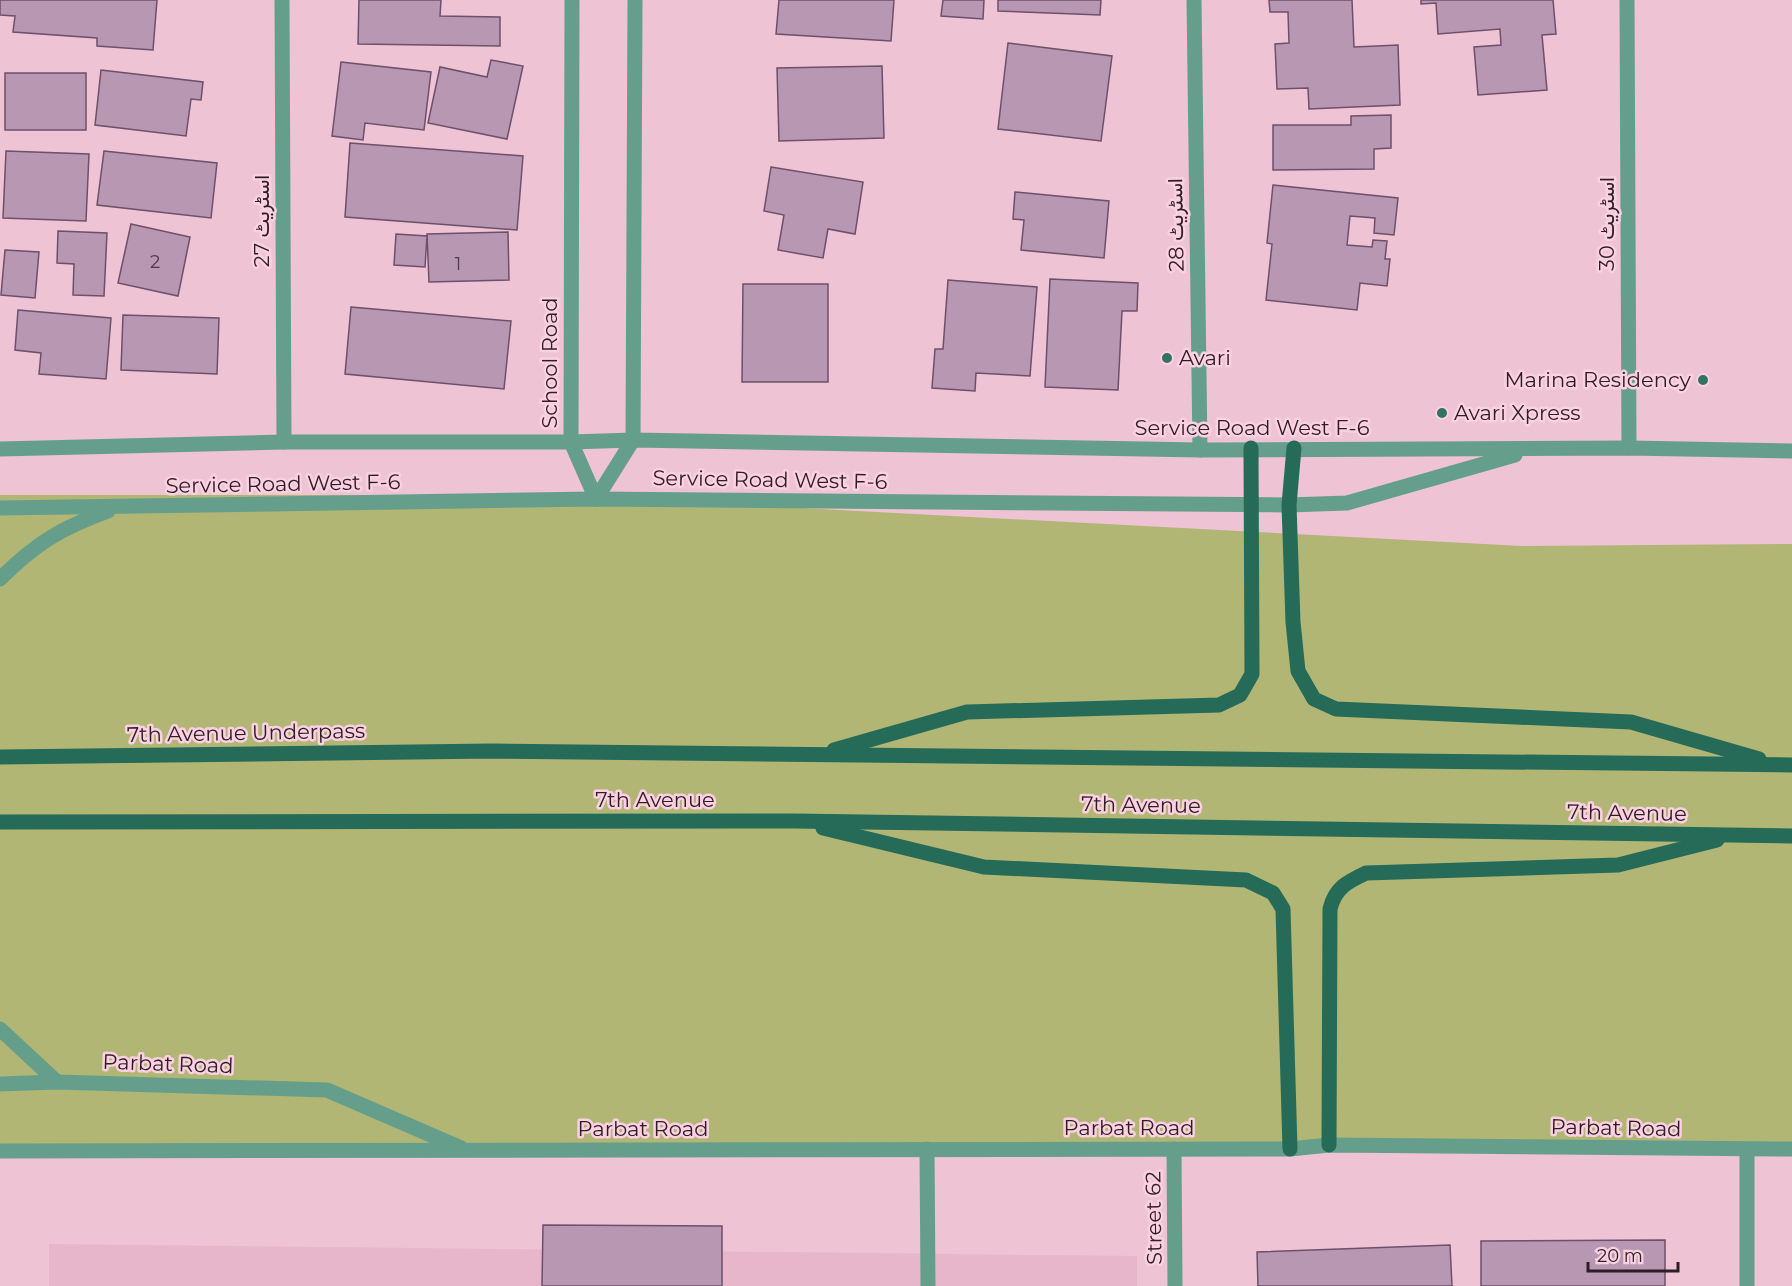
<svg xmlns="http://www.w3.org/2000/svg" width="1792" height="1286" viewBox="0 0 1792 1286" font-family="Montserrat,Vazirmatn,sans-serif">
<rect width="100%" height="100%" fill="#eec3d4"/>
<polygon fill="#e8b6cb" points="49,1244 1137,1256 1137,1286 49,1286"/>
<polygon fill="#b1b674" points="0,495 554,495 1522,546 1792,544 1792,1154 0,1144"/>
<g fill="#b797b2" stroke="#6d5069" stroke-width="1.5">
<polygon points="0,0 157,0 153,50 97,46 97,38 13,32 15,16 0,15"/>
<polygon points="359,0 441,0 440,16 500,17 500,46 358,44"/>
<polygon points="779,0 894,0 891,41 776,34"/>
<polygon points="943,0 984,0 983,19 941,16"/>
<polygon points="998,0 1101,0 1100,15 998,11"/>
<polygon points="1269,0 1352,0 1354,47 1398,45 1400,105 1309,109 1308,88 1277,89 1275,44 1289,43 1288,12 1270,12"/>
<polygon points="1421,0 1553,0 1556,34 1542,35 1547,90 1478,95 1474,47 1501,45 1500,29 1438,34 1436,3 1421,4"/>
<polygon points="1008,43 1112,56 1101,141 998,129"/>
<polygon points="491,60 523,66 507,139 428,123 440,67 487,77"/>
<polygon points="341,62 431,72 424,130 365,123 363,140 332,136"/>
<polygon points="882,66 884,138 779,141 777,68"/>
<polygon points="101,70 203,82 201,100 191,99 186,136 95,125"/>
<rect x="5" y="73" width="81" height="57"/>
<polygon points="1391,115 1391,148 1374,149 1374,169 1273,170 1273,125 1351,125 1351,116"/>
<polygon points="350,143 523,156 517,230 345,217"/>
<polygon points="6,151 89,154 86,221 3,218"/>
<polygon points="104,151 217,163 211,218 97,205"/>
<polygon points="771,167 863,182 855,234 828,229 823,258 778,250 784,215 764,211"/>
<polygon points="1273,185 1398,198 1394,235 1374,233 1375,218 1350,216 1347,245 1372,247 1373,240 1387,241 1385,259 1390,259 1387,286 1360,283 1357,310 1266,300 1272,244 1267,243"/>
<polygon points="1015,192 1109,201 1104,258 1021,250 1024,220 1013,219"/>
<polygon points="131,224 190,237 178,296 118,283"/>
<polygon points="58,231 107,233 104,296 73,295 74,264 57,263"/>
<polygon points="508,232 509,280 429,282 427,234"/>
<polygon points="396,234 427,236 425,267 394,265"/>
<polygon points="5,250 39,252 35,298 1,295"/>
<polygon points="1050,279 1138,283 1137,311 1122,311 1118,390 1045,387"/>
<polygon points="948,280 1037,287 1030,376 976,373 975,391 932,388 935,349 943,349"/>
<polygon points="743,284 828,284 828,382 742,382"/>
<polygon points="351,307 511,321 504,389 345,374"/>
<polygon points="18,310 111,318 106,379 39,374 41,353 15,350"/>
<polygon points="123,315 219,318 217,374 121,370"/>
<polygon points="543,1225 722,1226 722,1286 542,1286"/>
<polygon points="1665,1240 1665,1286 1481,1286 1481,1241"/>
<polygon points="1450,1245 1452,1286 1258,1286 1257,1252"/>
</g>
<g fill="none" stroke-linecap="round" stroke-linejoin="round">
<g stroke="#659f8c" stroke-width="15">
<polyline points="282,0 284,442"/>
<polyline points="572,0 571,442 596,499"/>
<polyline points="1194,0 1200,450"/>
<polyline points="1627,0 1629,448"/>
<polyline points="0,449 284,442 571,442 633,440 1200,450 1629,448 1792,451"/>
<polyline points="596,499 633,440 635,0"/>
<polyline points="0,508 596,499 1289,505 1347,503 1515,455"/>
<path d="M0,579c35,-35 61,-51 108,-68"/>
<polyline points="0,1029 57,1082"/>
<polyline points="0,1084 57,1082 327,1090 461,1148"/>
<polyline points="927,1149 928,1286"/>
<polyline points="1174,1149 1175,1286"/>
<polyline points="0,1151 1290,1149 1329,1145 1792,1149"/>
<polyline points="1747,1151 1747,1286"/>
</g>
<g stroke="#266a58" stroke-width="15">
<polyline points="1294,448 1289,505 1293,622 1298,671 1314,699 1336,709 1631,722 1759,759"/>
<polyline points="834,750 967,712 1219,705 1240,695 1252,674 1251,448"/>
<polyline points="0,757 492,751 1792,765"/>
<polyline points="0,822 794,821 1792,836"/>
<polyline points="823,828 984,867 1246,880 1273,893 1283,909 1290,1149"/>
<path d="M1329,1145l1,-236c5,-21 17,-27 36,-36l252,-8 99,-25"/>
</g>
</g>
<g fill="#337260" stroke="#fbd0e1" stroke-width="2">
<circle cx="1167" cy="358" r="6"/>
<circle cx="1703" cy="380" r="6"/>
<circle cx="1442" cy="413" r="6"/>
</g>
<g text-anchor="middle" stroke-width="5" stroke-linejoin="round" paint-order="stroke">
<g font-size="18" fill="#503c48">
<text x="155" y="268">2</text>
<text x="458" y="270">1</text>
</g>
<g font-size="21" fill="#2e1e25" stroke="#fbd0e1">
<text transform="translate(262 221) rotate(-90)" y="7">اسٹریٹ 27</text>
<text transform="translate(1607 224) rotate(-90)" y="7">اسٹریٹ 30</text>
<text transform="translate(1176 225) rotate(-91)" y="7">اسٹریٹ 28</text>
<text transform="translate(550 363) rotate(-90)" y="7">School Road</text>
<text x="1252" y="435">Service Road West F-6</text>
<text transform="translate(770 480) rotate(1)" y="7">Service Road West F-6</text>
<text transform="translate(283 484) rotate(-1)" y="7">Service Road West F-6</text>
<text transform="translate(246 733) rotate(-1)" y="7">7th Avenue Underpass</text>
<text x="655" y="807">7th Avenue</text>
<text transform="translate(1141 805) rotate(1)" y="7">7th Avenue</text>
<text transform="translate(1627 813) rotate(1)" y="7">7th Avenue</text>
<text transform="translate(168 1064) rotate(2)" y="7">Parbat Road</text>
<text x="1129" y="1135">Parbat Road</text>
<text transform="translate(1616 1128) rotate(1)" y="7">Parbat Road</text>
<text x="643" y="1136">Parbat Road</text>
<text transform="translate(1154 1218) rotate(-91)" y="7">Street 62</text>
</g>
<g font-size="21" fill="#2e1e25" stroke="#fbd0e1" text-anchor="start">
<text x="1179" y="365">Avari</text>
<text x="1691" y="387" text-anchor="end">Marina Residency</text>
<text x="1454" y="420">Avari Xpress</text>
</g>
</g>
<path d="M1588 1262v9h90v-9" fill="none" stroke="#2e1e25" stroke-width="3"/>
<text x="1597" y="1262" font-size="18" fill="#2e1e25" stroke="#fbd0e1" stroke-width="4.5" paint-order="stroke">20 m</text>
</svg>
